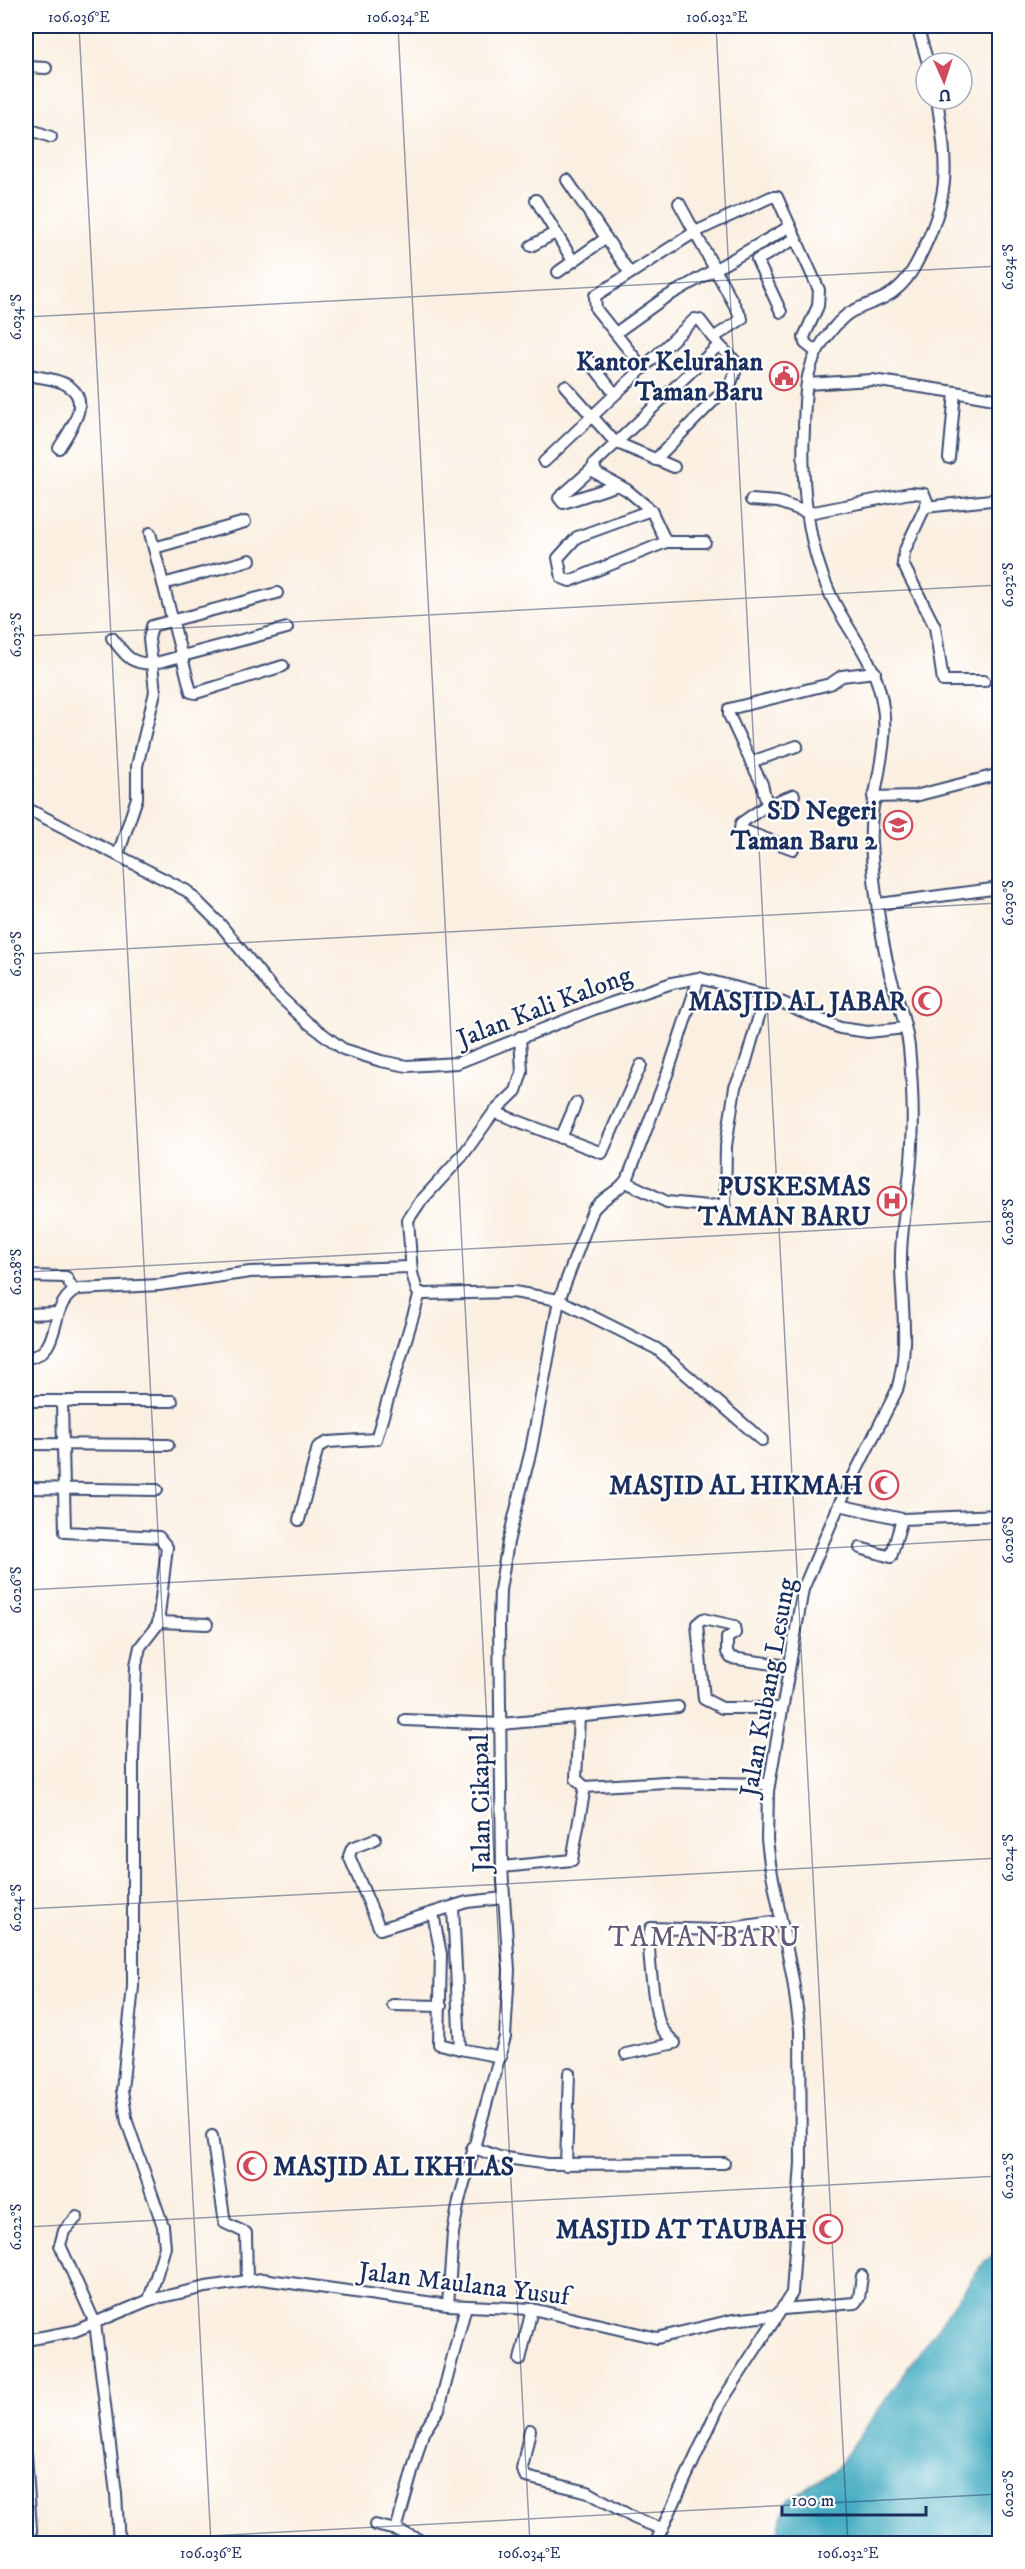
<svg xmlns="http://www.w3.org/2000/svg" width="1025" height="2569" viewBox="0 0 1025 2569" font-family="'IM FELL DW Pica',serif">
<rect width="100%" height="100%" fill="#fff"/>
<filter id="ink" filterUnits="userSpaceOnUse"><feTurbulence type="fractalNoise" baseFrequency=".0167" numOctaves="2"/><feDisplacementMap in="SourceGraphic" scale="12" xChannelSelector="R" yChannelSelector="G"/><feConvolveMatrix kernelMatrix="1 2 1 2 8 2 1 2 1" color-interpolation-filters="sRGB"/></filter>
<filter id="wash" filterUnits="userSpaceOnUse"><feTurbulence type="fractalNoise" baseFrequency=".008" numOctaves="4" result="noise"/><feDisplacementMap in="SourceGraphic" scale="24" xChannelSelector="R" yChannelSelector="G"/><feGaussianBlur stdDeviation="1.35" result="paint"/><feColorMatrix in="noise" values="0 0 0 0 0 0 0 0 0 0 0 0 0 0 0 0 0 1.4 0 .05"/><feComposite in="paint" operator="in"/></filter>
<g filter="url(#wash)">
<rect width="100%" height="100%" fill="#faefe0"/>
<polygon fill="#3faabf" stroke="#2d6c8e" stroke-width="1.5" points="999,2250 999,2543 774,2543 787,2501 836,2469 985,2261"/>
</g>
<g filter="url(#ink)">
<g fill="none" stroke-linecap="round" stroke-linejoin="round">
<g stroke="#3c4c72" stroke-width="14">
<g id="minor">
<polyline points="917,26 928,63"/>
<polyline points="26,67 46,68"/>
<polyline points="26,128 51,137"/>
<polyline points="567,180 629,272"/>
<polyline points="536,200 573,261"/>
<polyline points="679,203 742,319 713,338"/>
<polyline points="531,246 555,233"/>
<polyline points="558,272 606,238"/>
<polyline points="781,312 757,260 795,239"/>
<polyline points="617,332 663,299 789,227"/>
<polyline points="589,361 615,394"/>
<path d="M26,374c12,4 30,4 41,11 27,16 2,46 -8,63"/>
<polyline points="807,384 872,380 955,392 949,458"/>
<polyline points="565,386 615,442 674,467"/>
<polyline points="955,392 1000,400"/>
<polyline points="655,460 731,383 738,364 719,345"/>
<polyline points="544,462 643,368"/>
<polyline points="593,468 559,498 563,503 618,485"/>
<polyline points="751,500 778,502 809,513 910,493 924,494 927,501 925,507 904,552 903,564 935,627 943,681 984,681"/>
<polyline points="925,507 1000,499"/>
<polyline points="651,510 577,537 558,558 562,578 570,581 666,542 651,510 627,490 596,473 594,464 719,345 700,320 695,319 643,368 596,309 595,296 695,232 771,197 777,197 819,290 818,306 804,337 805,343 815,351"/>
<polyline points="150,533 191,692 196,693 283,666"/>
<polyline points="666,542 705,542"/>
<polyline points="154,548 245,522"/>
<polyline points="163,584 250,560"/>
<polyline points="277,593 152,626 149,639 152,664 287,628"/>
<path d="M112,638c14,17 16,25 40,26l3,28 -18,74v32l-19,57"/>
<polyline points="797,746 751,762 729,715 729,709 830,684 842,676 875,672"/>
<polyline points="751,762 762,784 767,805 741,823 740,829 793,849"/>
<polyline points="873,797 915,796 1000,774"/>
<polyline points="767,805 794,795"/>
<polyline points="26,808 187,891 220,924 275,992 307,1022 343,1049 381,1061 407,1066 457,1063 594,1009 672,983 699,978 765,995 840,1028 868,1032 905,1028"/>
<polyline points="879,904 1000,888"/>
<polyline points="520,1037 522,1072 516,1091 494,1112 463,1155 420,1202 408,1220 412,1273 417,1291 424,1294 514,1292 559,1300 657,1349 762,1440"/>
<polyline points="494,1112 602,1153 641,1065"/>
<polyline points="561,1138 576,1103"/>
<polyline points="626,1182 667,1202 708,1206 725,1204 726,1146 735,1087 744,1068 765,995"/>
<polyline points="26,1276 66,1277 74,1291"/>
<polyline points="26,1314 58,1313"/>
<path d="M26,1358c40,-4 19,-56 53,-69l80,-4 91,-13 161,-5"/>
<polyline points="26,1401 172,1401"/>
<polyline points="62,1402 65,1532 159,1537 167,1547 158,1624 140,1647 136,1665 133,1759 133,1987 122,2090 127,2122 163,2226 165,2247 149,2300"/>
<polyline points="26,1444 168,1445"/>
<polyline points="26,1488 157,1490"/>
<polyline points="839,1505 902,1519 1000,1515"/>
<polyline points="299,1520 318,1447 328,1442 376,1439 420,1293"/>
<polyline points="860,1548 891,1557 902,1519"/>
<polyline points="159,1622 207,1624"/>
<polyline points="781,1708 722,1708 704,1699 697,1624 703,1619 734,1626 735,1633 727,1638 727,1652 731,1658 788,1666"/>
<polyline points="579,1716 576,1779 585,1787"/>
<polyline points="405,1720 502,1724 678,1707"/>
<polyline points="375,1839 352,1848 349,1856 380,1929 467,1902 504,1898"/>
<polyline points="502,1867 572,1860 585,1787 665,1782 769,1784"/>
<polyline points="453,1907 460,2049 501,2057"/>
<polyline points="433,1914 441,1954 439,2044 460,2049"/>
<polyline points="393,2005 441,2006"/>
<path d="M626,2054l49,-11c-5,-5 -12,-11 -15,-18 -5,-14 -15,-86 -9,-97l66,2 64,-9"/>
<polyline points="212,2136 225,2223 246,2233 247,2281"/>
<polyline points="472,2147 499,2157 548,2164 724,2163"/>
<polyline points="566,2165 569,2073"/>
<polyline points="77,2217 64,2231 60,2245 95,2323 116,2494 119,2544"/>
<path d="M448,2305l5,-72 6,-32 46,-164 4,-67 -7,-103 -3,-243 1,-34 8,-48 23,-92 28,-150 34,-90c11,-15 29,-19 36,-35l39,-103 31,-94"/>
<polyline points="783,2309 855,2303 859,2298 862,2276"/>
<polyline points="26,2340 75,2331 149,2300 206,2287 262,2279 448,2305 532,2309 657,2338 733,2320 778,2315"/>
<polyline points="520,2360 532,2309"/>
<polyline points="530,2430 522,2469 526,2477 588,2492 634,2518 662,2529"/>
<polyline points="26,2455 32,2544"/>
<polyline points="375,2525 396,2530 423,2433 439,2409 466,2306"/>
<polyline points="396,2530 418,2539 420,2544"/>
<path d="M655,2544l65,-140 72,-111 9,-130 -1,-133 -7,-50 -23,-116 -3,-24 1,-49 35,-202 36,-84 58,-115c14,-50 3,-87 4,-136 1,-37 10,-73 11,-110 2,-31 0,-65 -3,-97 -3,-25 -12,-49 -19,-73 -10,-41 -16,-87 -19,-130 -3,-49 21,-95 11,-143 -8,-44 -33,-67 -51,-105 -24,-51 -30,-113 -27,-168 1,-39 1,-67 27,-97 6,-7 12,-15 20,-19 16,-9 34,-11 48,-25 12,-11 19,-26 26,-41 27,-58 21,-86 12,-147"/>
</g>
</g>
<use href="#minor" stroke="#fff" stroke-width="10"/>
</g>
</g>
<path fill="none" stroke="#1b2f5e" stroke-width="1.5" stroke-opacity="0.45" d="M79,26l132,2518M398,26l132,2518M716,26l132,2518M26,317l974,-51M26,636l974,-51M26,954l974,-51M26,1272l974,-51M26,1590l974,-51M26,1909l974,-51M26,2227l974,-51M57,2544l943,-50"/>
<defs>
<g id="civic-ring" transform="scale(1.5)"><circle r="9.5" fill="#fff" stroke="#d1495b" stroke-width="1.5"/><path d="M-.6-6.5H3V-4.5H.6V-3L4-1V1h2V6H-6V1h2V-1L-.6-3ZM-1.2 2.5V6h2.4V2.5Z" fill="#d1495b"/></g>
<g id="school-ring" transform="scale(1.5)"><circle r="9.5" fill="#fff" stroke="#d1495b" stroke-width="1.5"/><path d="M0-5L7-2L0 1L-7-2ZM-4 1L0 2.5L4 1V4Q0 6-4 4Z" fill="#d1495b"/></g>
<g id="mosque-ring" transform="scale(1.5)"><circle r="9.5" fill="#fff" stroke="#d1495b" stroke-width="1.5"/><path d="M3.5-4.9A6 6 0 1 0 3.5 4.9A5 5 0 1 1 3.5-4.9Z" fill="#d1495b"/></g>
<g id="hospital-ring" transform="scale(1.5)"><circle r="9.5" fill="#fff" stroke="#d1495b" stroke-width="1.5"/><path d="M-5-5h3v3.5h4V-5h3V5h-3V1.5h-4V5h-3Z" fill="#d1495b"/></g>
</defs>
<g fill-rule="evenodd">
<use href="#civic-ring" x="784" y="376"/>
<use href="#school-ring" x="898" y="825"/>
<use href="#mosque-ring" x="927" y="1001"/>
<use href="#hospital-ring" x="892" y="1201"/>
<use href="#mosque-ring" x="884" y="1485"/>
<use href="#mosque-ring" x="252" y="2166"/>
<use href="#mosque-ring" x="828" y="2229"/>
</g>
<g text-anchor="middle" stroke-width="4.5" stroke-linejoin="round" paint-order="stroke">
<g font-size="26" font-weight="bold" fill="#1b2f5e" stroke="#fff" text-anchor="end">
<text x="763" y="370">Kantor Kelurahan<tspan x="763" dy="30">Taman Baru</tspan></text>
<text x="877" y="819">SD Negeri<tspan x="877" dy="30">Taman Baru 2</tspan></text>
<text x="906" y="1010">MASJID AL JABAR</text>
<text x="871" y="1195">PUSKESMAS<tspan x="871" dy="30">TAMAN BARU</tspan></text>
<text x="863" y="1494">MASJID AL HIKMAH</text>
<text x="273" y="2175" text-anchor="start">MASJID AL IKHLAS</text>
<text x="807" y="2238">MASJID AT TAUBAH</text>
</g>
<g font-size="26" fill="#1b2f5e" stroke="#fff">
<text transform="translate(544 1006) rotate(-21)" y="9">Jalan Kali Kalong</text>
<text transform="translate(767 1687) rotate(-80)" y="9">Jalan Kubang Lesung</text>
<text transform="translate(480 1803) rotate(-91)" y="9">Jalan Cikapal</text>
<text transform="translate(464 2283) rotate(7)" y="9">Jalan Maulana Yusuf</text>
</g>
<g font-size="28" letter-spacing="1.5" fill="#645a75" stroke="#fff">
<text x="705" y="1946">TAMANBARU</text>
</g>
</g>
<rect width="1025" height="2569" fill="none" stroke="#fff" stroke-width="66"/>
<g transform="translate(944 81) rotate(177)"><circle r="28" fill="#ffffff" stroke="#a4acbf" stroke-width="1.5"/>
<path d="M0-4.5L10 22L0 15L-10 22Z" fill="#d1495b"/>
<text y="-9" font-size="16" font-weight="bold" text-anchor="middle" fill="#1b2f5e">U</text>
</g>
<path d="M782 2506v9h144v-9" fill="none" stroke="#1b2f5e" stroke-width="3"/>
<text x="791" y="2506" font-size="18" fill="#1b2f5e" stroke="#ffffff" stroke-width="4.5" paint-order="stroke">100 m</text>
<rect x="33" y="33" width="959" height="2503" fill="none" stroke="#1b2f5e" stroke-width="2"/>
<g font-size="15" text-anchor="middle" fill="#1b2f5e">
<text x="79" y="22">106.036°E</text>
<text x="398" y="22">106.034°E</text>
<text x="717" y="22">106.032°E</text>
<text transform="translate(1008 267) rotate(-90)" y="5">6.034°S</text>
<text transform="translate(16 317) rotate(-90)" y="5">6.034°S</text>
<text transform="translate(1008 585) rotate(-90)" y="5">6.032°S</text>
<text transform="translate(16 635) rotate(-90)" y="5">6.032°S</text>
<text transform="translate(1008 903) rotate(-90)" y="5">6.030°S</text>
<text transform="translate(16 954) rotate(-90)" y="5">6.030°S</text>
<text transform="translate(1008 1222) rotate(-90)" y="5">6.028°S</text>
<text transform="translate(16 1272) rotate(-90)" y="5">6.028°S</text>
<text transform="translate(1008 1540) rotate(-90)" y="5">6.026°S</text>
<text transform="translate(16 1590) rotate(-90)" y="5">6.026°S</text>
<text transform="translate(1008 1858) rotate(-90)" y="5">6.024°S</text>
<text transform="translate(16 1908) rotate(-90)" y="5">6.024°S</text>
<text transform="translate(1008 2176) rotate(-90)" y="5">6.022°S</text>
<text transform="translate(16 2227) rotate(-90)" y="5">6.022°S</text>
<text transform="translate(1008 2494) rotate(-90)" y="5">6.020°S</text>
<text x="211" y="2558">106.036°E</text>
<text x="529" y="2558">106.034°E</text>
<text x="848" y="2558">106.032°E</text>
</g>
</svg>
